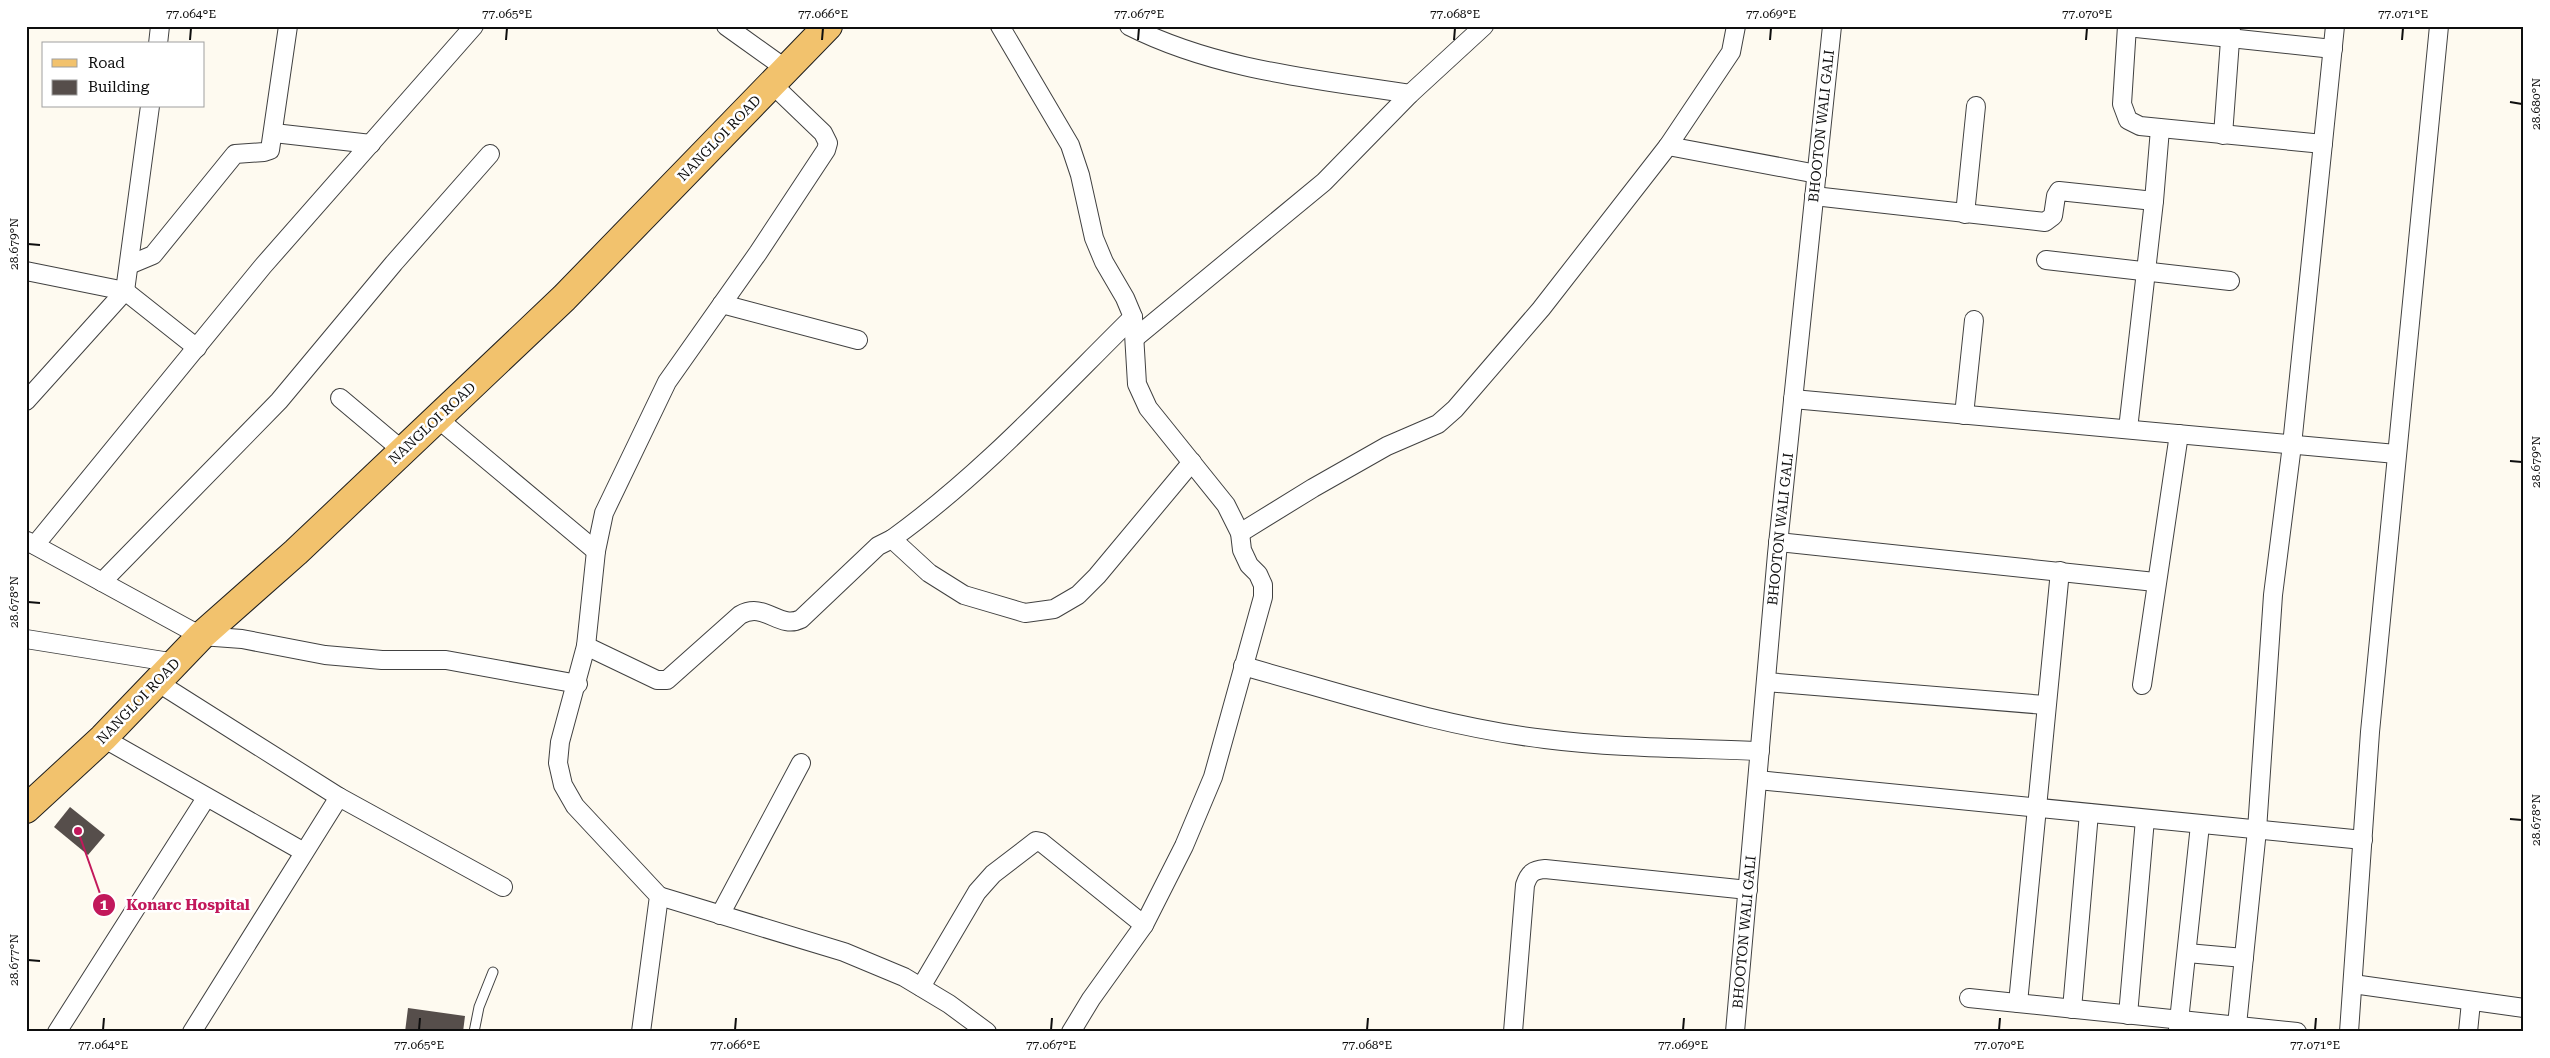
<svg xmlns="http://www.w3.org/2000/svg" width="2550" height="1058" viewBox="0 0 2550 1058" font-family="'Roboto Serif',serif">
<rect width="100%" height="100%" fill="#fefaf0"/>
<g fill="#564e4b">
<polygon points="70,807 105,835 88,855 54,827"/>
<polygon points="408,1008 465,1016 463,1032 405,1032"/>
</g>
<g fill="none" stroke-linecap="round" stroke-linejoin="round">
<g stroke="#414141" stroke-width="11">
<polyline id="service" points="474,1032 479,1007 493,972"/>
</g>
<g stroke="#414141" stroke-width="20">
<g id="minor">
<polyline points="726,26 786,69"/>
<polyline points="1000,26 1070,145 1080,175 1094,238 1104,262 1125,298 1133,317 1137,384 1148,408 1226,505 1240,533 1242,550 1249,565 1258,574 1263,585 1263,597 1213,777 1184,846 1144,925 1091,999 1071,1032"/>
<path d="M1129,26c87,44 186,53 281,68"/>
<polyline points="2127,26 2122,104 2128,120 2140,126 2323,144"/>
<polyline points="2127,27 2333,49"/>
<polyline points="158,44 160,26"/>
<polyline points="274,133 371,144"/>
<polyline points="2223,135 2231,27"/>
<polyline points="1668,146 1817,174"/>
<polyline points="1814,196 2045,222 2053,216 2056,196 2059,191 2154,201"/>
<polyline points="1965,214 1976,106"/>
<polyline points="2046,260 2230,281"/>
<polyline points="129,265 153,255 235,154 264,152 270,150 288,26"/>
<polyline points="26,271 125,291 197,348"/>
<polyline points="722,304 858,340"/>
<path d="M1133,317c-78,77 -152,158 -241,222l37,34 35,22 61,18 29,-4 24,-14 19,-19 95,-114"/>
<polyline points="1135,338 1324,182 1410,94 1484,26"/>
<polyline points="340,398 403,451"/>
<polyline points="1793,399 2396,454"/>
<polyline points="26,401 125,291 150,106"/>
<polyline points="1964,415 1974,320"/>
<polyline points="437,418 596,551"/>
<polyline points="2128,429 2154,201 2160,129"/>
<polyline points="1240,533 1313,488 1387,446 1438,424 1455,409 1541,309 1668,146 1731,52 1736,26"/>
<polyline points="27,541 201,636 242,639 325,655 382,660 446,660 578,684"/>
<polyline points="1778,542 2155,582"/>
<polyline points="35,545 263,266 474,26"/>
<polyline points="102,582 279,401 394,263 490,154"/>
<polyline points="26,639 176,663"/>
<path d="M586,646l71,34h10l73,-65c25,-14 39,15 61,4l77,-73 14,-7"/>
<path d="M1243,666c99,27 199,61 302,73 71,9 143,9 215,12"/>
<polyline points="157,682 339,797 503,887"/>
<polyline points="1766,682 2045,705"/>
<polyline points="2142,685 2179,434"/>
<polyline points="103,738 304,852"/>
<polyline points="1758,780 2363,840"/>
<polyline points="659,896 844,952 904,977 949,1004 987,1032"/>
<polyline points="720,915 801,763"/>
<polyline points="2187,953 2244,958"/>
<polyline points="2353,984 2524,1008"/>
<polyline points="921,987 977,892 993,874 1036,841 1041,842 1144,925"/>
<polyline points="1969,998 2297,1032"/>
<polyline points="2018,1003 2060,571"/>
<polyline points="2072,1009 2089,813"/>
<polyline points="2128,1015 2145,819"/>
<polyline points="2237,1025 2257,830 2273,595 2292,445 2335,26"/>
<polyline points="2178,1030 2200,825"/>
<polyline points="57,1032 206,798"/>
<polyline points="192,1032 339,797"/>
<polyline points="641,1032 659,896 575,806 563,785 558,763 560,742 586,646 596,551 604,513 667,382 758,253 826,150 828,143 823,133 772,84"/>
<path d="M1513,1032l12,-147c4,-12 8,-15 20,-16l203,21"/>
<polyline points="1735,1032 1777,554 1832,26"/>
<polyline points="2349,1032 2370,732 2439,26"/>
<polyline points="2468,1032 2471,1002"/>
</g>
</g>
<g stroke="#1f1f1f" stroke-width="30">
<polyline id="primary" points="26,809 103,738 201,636 296,552 564,298 828,26"/>
</g>
<use href="#service" stroke="#fff" stroke-width="9"/>
<use href="#minor" stroke="#fff" stroke-width="18"/>
<use href="#primary" stroke="#f2c26d" stroke-width="28"/>
</g>
<path fill="none" stroke="#0e0e0e" stroke-width="2" d="M190,40l1,-12M506,40l1,-12M822,40l1,-12M1138,40l1,-12M1454,40l1,-12M1770,40l1,-12M2086,40l1,-12M2402,40l1,-12M2510,102l12,2M28,244l12,1M2510,461l12,1M28,602l12,1M2510,819l12,1M28,960l12,1M103,1030l1,-12M419,1030l1,-12M735,1030l1,-12M1051,1030l1,-12M1367,1030l1,-12M1683,1030l1,-12M1999,1030l1,-12M2315,1030l1,-12"/>
<g text-anchor="middle" stroke-width="5" stroke-linejoin="round" paint-order="stroke">
<g font-size="14" fill="#0e0e0e" stroke="#fff">
<text transform="translate(1821 126) rotate(-84)" y="5">BHOOTON WALI GALI</text>
<text transform="translate(719 138) rotate(-46)" y="5">NANGLOI ROAD</text>
<text transform="translate(432 423) rotate(-43)" y="5">NANGLOI ROAD</text>
<text transform="translate(1780 529) rotate(-84)" y="5">BHOOTON WALI GALI</text>
<text transform="translate(138 701) rotate(-46)" y="5">NANGLOI ROAD</text>
<text transform="translate(1744 932) rotate(-85)" y="5">BHOOTON WALI GALI</text>
</g>
</g>
<path fill="none" stroke="#c2185b" stroke-width="2" d="M78 831L104 905"/>
<g fill="#c2185b" stroke="#fff" stroke-width="2">
<circle cx="78" cy="831" r="5"/>
<circle cx="104" cy="905" r="12"/>
</g>
<g font-size="15" text-anchor="middle" font-weight="bold" fill="#fff">
<text x="104" y="910">1</text>
</g>
<g font-size="15" text-anchor="middle" font-weight="bold" fill="#c2185b" stroke="#fff" stroke-width="5" stroke-linejoin="round" paint-order="stroke">
<text x="188" y="910">Konarc Hospital</text>
</g>
<rect width="2550" height="1058" fill="none" stroke="#ffffff" stroke-width="55"/>
<rect x="42" y="42" width="162" height="65" fill="#ffffff" stroke="#9f9f9f"/>
<rect x="52" y="59" width="25" height="8" fill="#f2c26d" stroke="#9f9f9f"/>
<text x="88" y="68" font-size="15" fill="#0e0e0e">Road</text>
<rect x="52" y="80" width="25" height="15" fill="#564e4b" stroke="#9f9f9f"/>
<text x="88" y="92" font-size="15" fill="#0e0e0e">Building</text>
<rect x="28" y="28" width="2494" height="1002" fill="none" stroke="#0e0e0e" stroke-width="2"/>
<g font-size="12" text-anchor="middle" fill="#0e0e0e">
<text x="191" y="18">77.064°E</text>
<text x="507" y="18">77.065°E</text>
<text x="823" y="18">77.066°E</text>
<text x="1139" y="18">77.067°E</text>
<text x="1455" y="18">77.068°E</text>
<text x="1771" y="18">77.069°E</text>
<text x="2087" y="18">77.070°E</text>
<text x="2403" y="18">77.071°E</text>
<text transform="translate(2536 104) rotate(-90)" y="4">28.680°N</text>
<text transform="translate(14 244) rotate(-90)" y="4">28.679°N</text>
<text transform="translate(2536 462) rotate(-90)" y="4">28.679°N</text>
<text transform="translate(14 602) rotate(-90)" y="4">28.678°N</text>
<text transform="translate(2536 820) rotate(-90)" y="4">28.678°N</text>
<text transform="translate(14 960) rotate(-90)" y="4">28.677°N</text>
<text x="103" y="1049">77.064°E</text>
<text x="419" y="1049">77.065°E</text>
<text x="735" y="1049">77.066°E</text>
<text x="1051" y="1049">77.067°E</text>
<text x="1367" y="1049">77.068°E</text>
<text x="1683" y="1049">77.069°E</text>
<text x="1999" y="1049">77.070°E</text>
<text x="2315" y="1049">77.071°E</text>
</g>
</svg>
